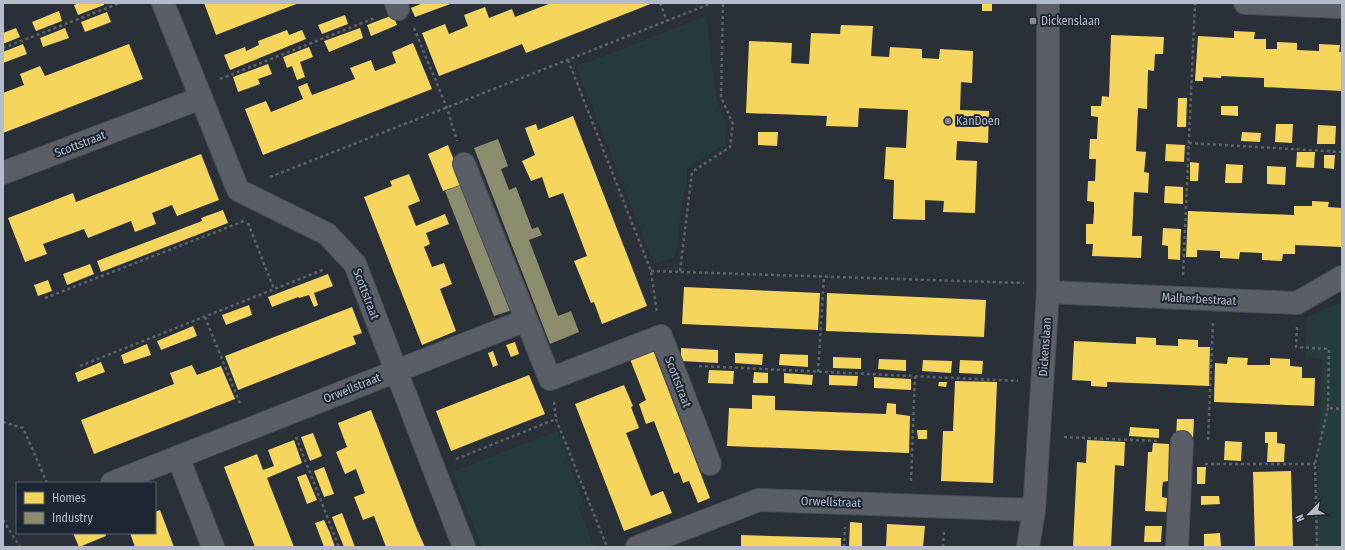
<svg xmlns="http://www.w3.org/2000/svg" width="1345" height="550" viewBox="0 0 1345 550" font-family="'Fira Sans Condensed',sans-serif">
<rect width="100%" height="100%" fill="#2a3038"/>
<g fill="#273a3e">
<polygon points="706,16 716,98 726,123 725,144 687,168 687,183 682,199 677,247 674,258 654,263 576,67"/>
<polygon points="1342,302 1342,547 1315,547 1322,359 1305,356 1307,317"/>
<polygon points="557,431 584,503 578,506 594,547 482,547 452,472"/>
</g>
<g fill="#f6d55c">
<polygon points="79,3 104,3 104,5 78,15 74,5"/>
<polygon points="204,3 299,3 216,35"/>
<polygon points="423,3 453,3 415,17 411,8"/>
<polygon points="551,3 653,3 526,53 522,44 439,76 422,33 445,24 449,34 468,26 464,15 485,7 489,18 512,9 515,17"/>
<rect x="982" y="3" width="10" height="8"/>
<polygon points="59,11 62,21 36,31 32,22"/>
<polygon points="107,12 111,22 85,32 81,22"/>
<polygon points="345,15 348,24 322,34 318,25"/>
<polygon points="393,15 397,25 371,36 367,25"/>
<polygon points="841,25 873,26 871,56 889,57 890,47 922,49 922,58 939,59 940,49 973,51 972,83 961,82 960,110 989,111 988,143 957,141 956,160 977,161 975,213 943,212 944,201 925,200 925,220 893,219 894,180 884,179 886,147 906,148 908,110 859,108 858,127 826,126 827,116 746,113 749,41 792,43 791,63 809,64 811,33 840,34"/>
<polygon points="16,28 20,37 3,44 3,33"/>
<polygon points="65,28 69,38 43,47 40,38"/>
<polygon points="360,28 363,38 329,52 324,41"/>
<polygon points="287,30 289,35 302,30 306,39 230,70 224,55 245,47 246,51 259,45 258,41"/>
<polygon points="1234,31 1255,32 1254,39 1266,39 1266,49 1277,49 1277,42 1297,43 1297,50 1319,51 1319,44 1340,45 1339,52 1342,52 1342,91 1264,87 1264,78 1221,76 1221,78 1203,77 1203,81 1195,81 1198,36 1234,38"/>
<polygon points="1111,35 1164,37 1163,54 1155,54 1154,71 1148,70 1147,109 1138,108 1136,151 1146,152 1144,172 1149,173 1148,193 1134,192 1132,236 1142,236 1141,258 1092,256 1093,244 1086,244 1086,224 1093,224 1094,213 1094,202 1087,201 1088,181 1095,181 1096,159 1089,159 1090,139 1097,139 1098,117 1091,116 1091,106 1101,106 1102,96 1109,97"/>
<polygon points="413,43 432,89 263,155 245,109 266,101 271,112 303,99 298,87 307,83 312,95 355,79 350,68 371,60 375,71 396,63 392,52"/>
<polygon points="23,44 27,54 3,63 3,52"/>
<polygon points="129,44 143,79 3,133 3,93 24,85 20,74 40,66 45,76"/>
<polygon points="309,47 313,57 300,62 305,77 297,80 292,66 287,68 283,57"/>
<polygon points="268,64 272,74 258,79 260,84 238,92 233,77"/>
<polygon points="1178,98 1187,98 1186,127 1177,127"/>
<polygon points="1221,106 1238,106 1238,116 1221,115"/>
<polygon points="573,116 647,306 602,324 594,302 591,303 574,261 587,256 563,193 549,198 542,177 531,181 522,161 535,155 525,128 536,124 538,130"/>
<polygon points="1276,124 1293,124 1292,143 1275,142"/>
<polygon points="1318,125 1336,126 1335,144 1317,144"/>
<polygon points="758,132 778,132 777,146 758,145"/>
<polygon points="1242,132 1261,133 1260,142 1241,141"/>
<polygon points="1166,144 1185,145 1184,162 1165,161"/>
<polygon points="448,145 463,184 443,191 428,154"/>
<polygon points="1297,152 1315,152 1314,168 1296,167"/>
<polygon points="201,154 219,200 177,216 172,205 152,213 156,224 135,232 131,221 88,238 84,229 43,244 47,254 25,262 8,218 73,193 76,202"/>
<polygon points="1324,155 1335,155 1334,169 1324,168"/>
<polygon points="1190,162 1199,163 1198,181 1190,181"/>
<polygon points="1226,164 1243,165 1242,183 1225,183"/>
<polygon points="1267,166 1286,167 1285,185 1267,184"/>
<polygon points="409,174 420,201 408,206 416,226 445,214 449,224 426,233 430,244 424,247 432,267 444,263 452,284 440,289 456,331 422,345 364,197 392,186 390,181"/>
<polygon points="1165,186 1183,187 1183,204 1164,203"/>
<polygon points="1312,201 1329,202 1328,207 1342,208 1342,247 1295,245 1295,254 1283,254 1282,261 1262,260 1262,253 1240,252 1239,259 1220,258 1220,251 1197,250 1197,257 1186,257 1188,211 1294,215 1294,206 1312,206"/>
<polygon points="223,210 228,223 101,272 97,261 202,221 201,218"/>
<polygon points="1163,228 1181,229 1180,260 1168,259 1168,246 1162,245"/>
<polygon points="90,264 94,274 67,285 63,274"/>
<polygon points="328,274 333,286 314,293 318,305 314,307 309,295 299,298 298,297 272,307 268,297"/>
<polygon points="48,280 52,291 38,296 34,285"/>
<polygon points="684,287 820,293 818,330 682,324"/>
<polygon points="827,293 986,300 984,337 826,331"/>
<polygon points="249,305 252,315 226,325 222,315"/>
<polygon points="352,307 362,333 353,336 356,344 238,390 225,356"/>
<polygon points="193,326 197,336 161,350 157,341"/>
<polygon points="1136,337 1156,338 1156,345 1178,346 1178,339 1198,340 1198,347 1210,347 1209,386 1107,382 1107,387 1091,386 1091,381 1072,380 1074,341 1136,344"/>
<polygon points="515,342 519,354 511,357 506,345"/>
<polygon points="147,344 151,355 124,364 121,355"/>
<polygon points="681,348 718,350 718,363 681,361"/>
<polygon points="653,350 710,498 698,503 689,481 683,483 679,472 674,474 654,421 646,424 639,404 646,400 630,359"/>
<polygon points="493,351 498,365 493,367 488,353"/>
<polygon points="735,353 763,354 762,365 735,363"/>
<polygon points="780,354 808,355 808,367 779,365"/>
<polygon points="833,357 861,358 861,369 833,368"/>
<polygon points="1228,357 1248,358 1247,365 1270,365 1270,358 1290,359 1290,366 1302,367 1302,378 1315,378 1314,406 1214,402 1215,363 1227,364"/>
<polygon points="879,359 906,360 906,371 878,369"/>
<polygon points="923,360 952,361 951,373 922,371"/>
<polygon points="960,360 983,361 982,374 959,373"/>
<polygon points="101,362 105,372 78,382 75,373"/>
<polygon points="192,365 197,375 221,366 235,399 94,454 81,420 174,384 170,373"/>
<polygon points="709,370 734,371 733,384 708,383"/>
<polygon points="754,372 768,373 768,383 753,383"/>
<polygon points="784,373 813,375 812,385 784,383"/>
<polygon points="529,375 545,414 451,451 436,411"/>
<polygon points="829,375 858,376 857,386 829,385"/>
<polygon points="874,377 911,379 911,390 874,388"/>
<polygon points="955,381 997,382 993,483 941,481 943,431 953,431"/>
<polygon points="939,382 947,382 946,387 938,386"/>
<polygon points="624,385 633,406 631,407 639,428 626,433 651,496 663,491 672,513 624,531 575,404"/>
<polygon points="752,395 775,396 775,410 886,414 887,403 896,404 896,414 910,416 909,453 727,446 729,408 752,409"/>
<polygon points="371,410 416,527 425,547 386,547 374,516 363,520 354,497 365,493 356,469 345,474 336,452 347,447 338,423"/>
<polygon points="1177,419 1194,419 1193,439 1176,438"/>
<polygon points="1130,427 1159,429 1159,438 1129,436"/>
<polygon points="917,430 927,430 927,439 918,439"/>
<polygon points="1265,432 1277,432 1277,443 1285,444 1284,462 1267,462 1268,443 1265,443"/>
<polygon points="313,433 322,456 310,461 301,437"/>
<polygon points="294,440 302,463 267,478 294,547 255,547 224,467 257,454 263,470 274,466 268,450"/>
<polygon points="1087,440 1125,442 1124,466 1115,465 1111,547 1073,547 1077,462 1086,463"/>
<polygon points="1225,441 1242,442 1241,461 1224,460"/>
<polygon points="1153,443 1169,444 1168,481 1163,482 1162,489 1162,497 1167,498 1166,512 1145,511 1148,452 1152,452"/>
<polygon points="324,467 334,494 324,497 314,471"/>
<polygon points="1197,467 1206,467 1205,484 1197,484"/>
<polygon points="1291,471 1293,547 1255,547 1253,472"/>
<polygon points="306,474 317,500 307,504 297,477"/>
<polygon points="1201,496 1219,496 1220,504 1201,505"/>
<polygon points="160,510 174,547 135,547 130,533 155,533 155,512"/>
<polygon points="342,513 347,526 355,547 344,547 337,530 332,517"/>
<polygon points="324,520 330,533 335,547 324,547 315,523"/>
<polygon points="850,522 862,523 862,547 849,547"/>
<polygon points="887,524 925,526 923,547 886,547"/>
<polygon points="1145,526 1162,526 1161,542 1144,542"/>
<polygon points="73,533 105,533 106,536 79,547"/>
<polygon points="1220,533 1221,547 1204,547 1204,534"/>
<polygon points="741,535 841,538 841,547 741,547"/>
</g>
<g fill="#8c8c6e">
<polygon points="498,139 508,166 501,169 509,190 516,187 532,229 538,227 542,235 529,240 558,316 571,311 579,332 550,344 474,148"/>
<polygon points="463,184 512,310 494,316 445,191"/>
</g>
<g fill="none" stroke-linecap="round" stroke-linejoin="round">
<g stroke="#484c53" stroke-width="24">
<g id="minor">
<polyline points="163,3 238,190 327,234 355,264 464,547"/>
<polyline points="396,3 398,9"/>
<polyline points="1245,3 1342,7"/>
<polyline points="464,164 550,379 661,336 710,464"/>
<polyline points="3,173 201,98"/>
<polyline points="1048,292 1297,303 1342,277"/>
<polyline points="178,457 213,547"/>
<polyline points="112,483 526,320"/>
<polyline points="637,547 759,500 1034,510"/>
<polyline points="1028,547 1034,510 1048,292 1048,3"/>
<polyline points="1177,547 1182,442"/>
</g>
</g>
<g stroke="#5d636a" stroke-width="2.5" stroke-dasharray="3 3" stroke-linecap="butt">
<polyline points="660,3 667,21"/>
<polyline points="414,28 447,108 457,141"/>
<polyline points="3,48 120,3"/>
<polyline points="568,60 651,271 657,313"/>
<polyline points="220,79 375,18"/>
<polyline points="1189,143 1342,152"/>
<polyline points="270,177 712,3"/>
<polyline points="248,223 274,289"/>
<polyline points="651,271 1024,283"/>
<polyline points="680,271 692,172 730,147 733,124 721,97 723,3"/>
<polyline points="1183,275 1195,3"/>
<polyline points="45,298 244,221"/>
<polyline points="205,317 241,406"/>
<polyline points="1297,327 1296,347 1329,349 1328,408 1342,409"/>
<polyline points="80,366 325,269"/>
<polyline points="699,366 1018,381"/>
<polyline points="818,372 824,276"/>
<polyline points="554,402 556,419"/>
<polyline points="3,422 23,428 47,483"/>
<polyline points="296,437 339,547"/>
<polyline points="1064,437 1159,441"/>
<polyline points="1208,440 1213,323"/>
<polyline points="456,459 556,419 607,547"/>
<polyline points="1205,464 1315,464"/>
<polyline points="911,481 915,376"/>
<polyline points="3,520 20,547"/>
<polyline points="844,547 845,527"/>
<polyline points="943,547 944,531"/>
<polyline points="1317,547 1315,464 1328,408"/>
</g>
<use href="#minor" stroke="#5a5e66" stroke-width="22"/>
</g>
<g fill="#848b96" stroke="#1d2633" stroke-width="1.5">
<rect x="1029" y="17" width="8" height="8" rx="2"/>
<circle cx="948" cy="121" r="4"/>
</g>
<g text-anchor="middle" stroke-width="4" stroke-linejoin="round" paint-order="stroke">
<g font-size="12" fill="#b4bcc9" stroke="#1d2633" text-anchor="start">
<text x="1041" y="25">Dickenslaan</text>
<text x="956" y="125">KanDoen</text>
</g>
<g font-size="12" fill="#b4bcc9" stroke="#1d2633">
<text transform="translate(80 144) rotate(-21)" y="4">Scottstraat</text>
<text transform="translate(366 294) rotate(69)" y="4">Scottstraat</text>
<text transform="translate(1199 299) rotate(3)" y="4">Malherbestraat</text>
<text transform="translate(1045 347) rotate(-86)" y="4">Dickenslaan</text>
<text transform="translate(678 382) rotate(69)" y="4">Scottstraat</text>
<text transform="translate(352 388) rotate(-22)" y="4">Orwellstraat</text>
<text transform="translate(831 502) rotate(2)" y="4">Orwellstraat</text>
</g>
</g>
<rect width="1345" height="550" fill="none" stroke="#b4bcc9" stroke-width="8"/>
<rect x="16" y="482" width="140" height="52" fill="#1d2633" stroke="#59626f"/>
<rect x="24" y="492" width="20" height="12" fill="#f6d55c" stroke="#59626f"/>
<text x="52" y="502" font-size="12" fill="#b4bcc9">Homes</text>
<rect x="24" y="512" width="20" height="12" fill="#8c8c6e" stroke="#59626f"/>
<text x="52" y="522" font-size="12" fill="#b4bcc9">Industry</text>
<g transform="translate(1309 514) rotate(246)" stroke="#1d2633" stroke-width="3" paint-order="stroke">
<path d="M0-3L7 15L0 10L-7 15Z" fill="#b4bcc9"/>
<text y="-6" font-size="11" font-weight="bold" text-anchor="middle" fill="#b4bcc9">N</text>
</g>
</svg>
